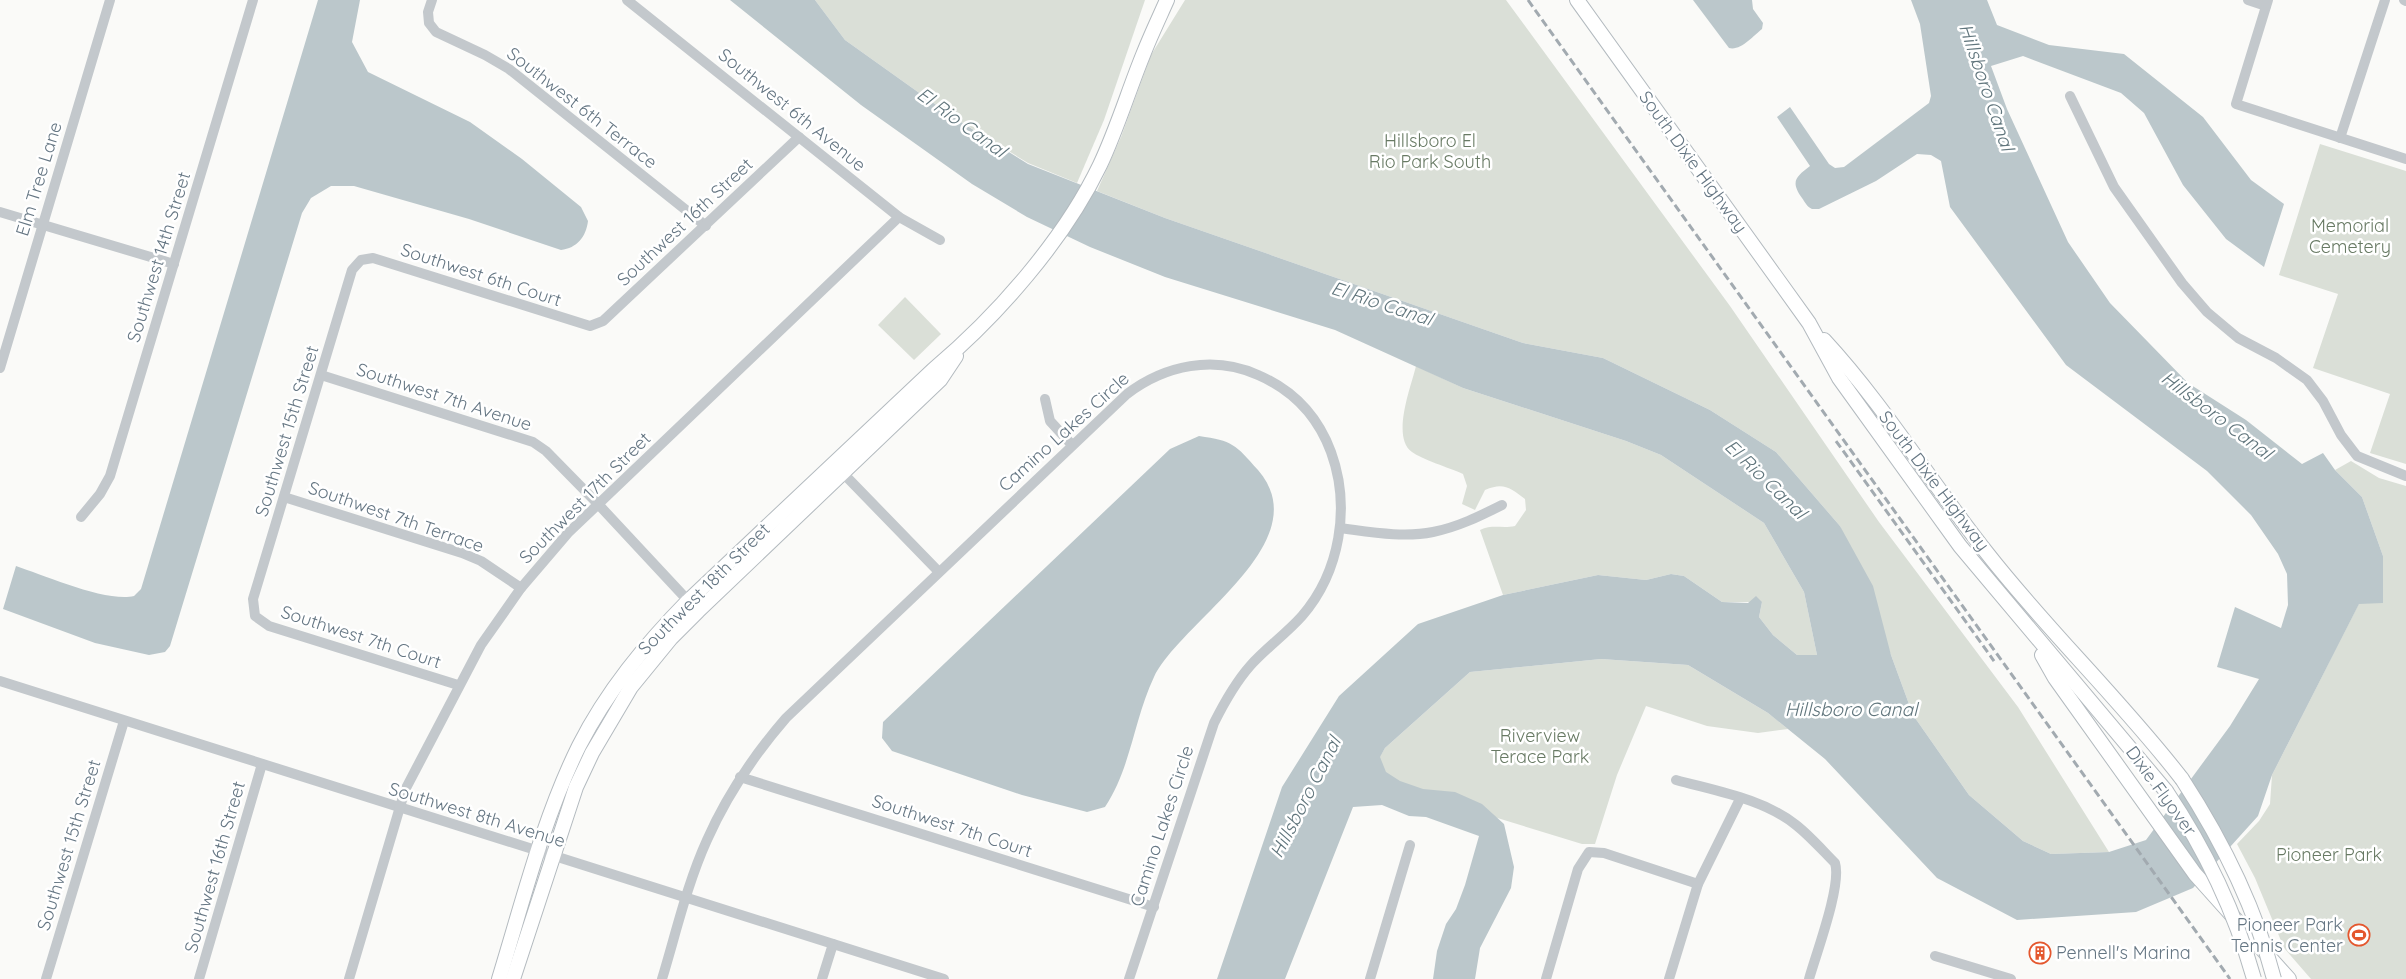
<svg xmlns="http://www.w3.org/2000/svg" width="2406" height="979" viewBox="0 0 2406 979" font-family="Quicksand,sans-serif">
<rect width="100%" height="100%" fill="#fafaf8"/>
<g fill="#dadfd7">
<polygon points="815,0 1145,0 1104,120 1077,183 1028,163 953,117 845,40"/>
<polygon points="1185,0 1506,0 1730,306 1879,522 2018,707 2109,852 2051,854 2023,841 1969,795 1913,715 1891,655 1840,526 1776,452 1710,410 1603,358 1523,343 1165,218 1097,191 1121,137 1151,55"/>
<polygon points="2320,144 2406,171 2406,464 2370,453 2390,394 2313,368 2338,294 2279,275"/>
<polygon points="905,297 941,334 914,360 878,325"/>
<path d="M1416,366l47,22 163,53 35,14 103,68 40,69 13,63h-20l-24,-20 -14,-18 3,-15h-40l-38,-26 -13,-2 -25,6 -48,-5 -95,20 -23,-65c13,-6 22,-1 35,-4l11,-16 -1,-11c-15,-11 -21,-17 -40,-9l-10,20 -13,-6 5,-18 -4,-12c-13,-6 -42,-15 -51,-22 -21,-15 -1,-65 4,-86z"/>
<polygon points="2351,461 2379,478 2406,486 2406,979 2311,979 2284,948 2255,878 2237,844 2259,821 2270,804 2272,775 2383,556 2362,497 2335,470"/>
<polygon points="1601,659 1688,665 1768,713 1788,729 1758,733 1707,726 1646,706 1617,775 1595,844 1582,844 1367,778 1385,748 1470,672"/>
</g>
<g fill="#bbc7cb">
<path d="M318,0h42l-8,42 16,30 102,50 52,37 59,48 7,14c-2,16 -11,27 -27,29l-92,-31 -115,-33h-23l-20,12 -9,15 -132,433 -5,6 -16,3 -54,-12 -92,-34 13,-43c27,9 92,37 118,30l7,-7z"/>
<path d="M730,0h85l30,40 108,77 75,47 137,54 358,125 80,15 107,52 66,42 64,74 33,60 18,69 22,60 56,80 54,46 28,13 58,-2 37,-12 84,-114 29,-47 -42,-12 18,-60 46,21 7,-23 -1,-31 -9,-20 -27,-39 -44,-44 -141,-106 -116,-158 -9,-46 -10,-6 -14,-1 -41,27 -57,28h-7c-5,-2 -7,-7 -10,-11 -12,-17 -6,-21 8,-32l-33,-49 13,-10 39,57 6,4 9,-1 85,-64 2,-7 -11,-72 -9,-24h76l10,25 52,20 75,9 79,63 48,63 33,24 -20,63 -38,-28 -43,-54 -39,-72 -23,-20 -98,-37 -32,10 16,43 61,133 42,61 78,80 58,37 56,44 21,-11 12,17 27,27 21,59v47l-24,1 -87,171 -14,41 -65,72 -57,24 -119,8 -80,-42 -112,-119 -57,-46 -80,-48 -87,-6 -131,13 -85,76 -5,9 6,15 14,9 23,8 32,3 27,12 22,20 10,43 -3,21 -31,60 -5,31h-42l4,-28 9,-27 10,-15 9,-24 14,-49 -53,-19 -17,-1 -27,-11 -29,2 -68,172h-68l65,-192 57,-91 79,-72 85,-29 95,-20 48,5 25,-6 13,2 38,26 26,1 8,-7 6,6 -3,15 14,18 24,20h20l-13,-63 -40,-69 -103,-68 -35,-14 -163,-53 -128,-58 -170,-53 -75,-30 -63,-30 -55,-33 -111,-79z"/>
<path d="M1693,0h59l1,9 10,14 -1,6c-9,7 -21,22 -33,19z"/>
<path d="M1199,436c34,5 36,8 59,34 62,72 -76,150 -104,207 -20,42 -23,91 -49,130l-18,5 -65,-17 -130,-44 -10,-13 1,-16 287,-273z"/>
</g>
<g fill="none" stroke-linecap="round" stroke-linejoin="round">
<g stroke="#b3babf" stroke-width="16">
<g id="secondary">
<polyline points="1577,0 1809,323 1839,378 1960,546 2166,791"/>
<path d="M1824,340c61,66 107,143 163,213 61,78 134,147 195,226"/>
<polyline points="2042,655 2055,678 2195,874 2289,979"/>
<path d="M499,979c24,-78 44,-160 80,-233 28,-55 66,-101 109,-145l246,-232c63,-53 130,-129 166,-204 17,-36 28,-73 43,-110 7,-18 16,-37 24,-55"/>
<polyline points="513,979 576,787 592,753 631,687 671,638 698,611 940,380 956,356"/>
</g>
</g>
<g stroke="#c3c8cc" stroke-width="10">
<polyline points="432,0 428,12 429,23 436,32 485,55 509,69 706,226"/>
<polyline points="627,0 899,217 940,240"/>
<polyline points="2248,0 2266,6"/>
<polyline points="2268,0 2236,104 2406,159"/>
<polyline points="2404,0 2406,1"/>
<polyline points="2070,96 2114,187 2182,283 2207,312 2238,338 2276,358 2307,380 2323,401 2341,435 2357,456 2406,476"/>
<polyline points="2340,138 2385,0"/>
<polyline points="0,212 174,264"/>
<polyline points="0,368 110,0"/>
<polyline points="321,375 533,442 546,451 598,504 693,606"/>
<polyline points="1045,399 1050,421 1072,445"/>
<polyline points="838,468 938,571"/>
<polyline points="284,497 462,553 481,561 521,588"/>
<polyline points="81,517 100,494 110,476 253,0"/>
<path d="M1340,528c31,4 63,10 93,4 25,-5 47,-16 69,-27"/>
<polyline points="0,681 944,979"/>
<polyline points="458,685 269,626 255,616 253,599 352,270 361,260 373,258 590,326 603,321 799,137"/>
<polyline points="740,777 1154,907"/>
<path d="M1676,780c40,11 88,19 120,45 14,11 27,26 39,38 7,22 -19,91 -26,116"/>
<polyline points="1935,956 2011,979"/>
<polyline points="46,979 124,721"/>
<polyline points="199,979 262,764"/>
<polyline points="349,979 405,790 481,645 521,588 568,533 899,217"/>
<path d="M662,979c14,-46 25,-95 45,-139 20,-45 47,-85 79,-122l341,-324c38,-29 87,-39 131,-19 35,15 60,42 73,77 20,55 9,120 -29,164 -16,18 -36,32 -52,50 -15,17 -26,37 -36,57l-85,256"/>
<polyline points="822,979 833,944"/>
<polyline points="1370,979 1410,845"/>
<polyline points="1546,979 1578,869 1589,852 1604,853 1698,884"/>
<polyline points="1669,979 1698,884 1740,799"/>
</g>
<use href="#secondary" stroke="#fff" stroke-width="14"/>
<g stroke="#a2aab0" stroke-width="3" stroke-dasharray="8 4" stroke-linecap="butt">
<polyline points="1528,0 2230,979"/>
<polyline points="1836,441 1994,661"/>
</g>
<g stroke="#b3babf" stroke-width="16" stroke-linecap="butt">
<g id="secondary-bridge">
<path d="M2182,779c41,63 73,127 92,200"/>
<path d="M2166,791c39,58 69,120 88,188"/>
</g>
</g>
<use href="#secondary-bridge" stroke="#fff" stroke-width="14"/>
</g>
<defs>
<g id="stadium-ring" transform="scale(1.125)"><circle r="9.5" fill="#fff" stroke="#e4572e" stroke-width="1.5"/><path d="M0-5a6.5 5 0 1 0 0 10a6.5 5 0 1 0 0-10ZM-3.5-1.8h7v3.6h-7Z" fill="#e4572e"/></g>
<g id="building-ring" transform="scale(1.125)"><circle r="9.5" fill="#fff" stroke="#e4572e" stroke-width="1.5"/><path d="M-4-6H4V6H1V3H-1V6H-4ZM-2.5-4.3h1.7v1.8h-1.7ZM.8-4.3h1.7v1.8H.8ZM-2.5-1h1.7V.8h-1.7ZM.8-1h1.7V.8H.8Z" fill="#e4572e"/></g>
</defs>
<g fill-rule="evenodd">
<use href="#stadium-ring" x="2359" y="935"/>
<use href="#building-ring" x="2040" y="953"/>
</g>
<g text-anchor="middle" stroke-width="5" stroke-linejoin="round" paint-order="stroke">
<g font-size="18" fill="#657683" stroke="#fff">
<text transform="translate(582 108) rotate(38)" y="6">Southwest 6th Terrace</text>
<text transform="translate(792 110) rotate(39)" y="6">Southwest 6th Avenue</text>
<text transform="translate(1693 162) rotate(54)" y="6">South Dixie Highway</text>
<text transform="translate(39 179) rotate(-73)" y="6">Elm Tree Lane</text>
<text transform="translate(685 222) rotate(-43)" y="6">Southwest 16th Street</text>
<text transform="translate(159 257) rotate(-73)" y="6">Southwest 14th Street</text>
<text transform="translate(481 275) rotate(18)" y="6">Southwest 6th Court</text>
<text transform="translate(444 397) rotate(18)" y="6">Southwest 7th Avenue</text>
<text transform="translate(287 431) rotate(-73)" y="6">Southwest 15th Street</text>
<text transform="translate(1064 432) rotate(-42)" y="6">Camino Lakes Circle</text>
<text transform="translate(1934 481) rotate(53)" y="6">South Dixie Highway</text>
<text transform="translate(585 498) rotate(-45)" y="6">Southwest 17th Street</text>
<text transform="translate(396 517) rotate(19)" y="6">Southwest 7th Terrace</text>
<text transform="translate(704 589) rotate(-45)" y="6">Southwest 18th Street</text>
<text transform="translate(361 637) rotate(18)" y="6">Southwest 7th Court</text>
<text transform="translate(2161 791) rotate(54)" y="6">Dixie Flyover</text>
<text transform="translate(477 815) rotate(17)" y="6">Southwest 8th Avenue</text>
<text transform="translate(952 826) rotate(18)" y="6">Southwest 7th Court</text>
<text transform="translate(1162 826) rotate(-72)" y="6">Camino Lakes Circle</text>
<text transform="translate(69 845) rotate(-73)" y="6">Southwest 15th Street</text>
<text transform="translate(215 867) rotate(-74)" y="6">Southwest 16th Street</text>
</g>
<g font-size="18" fill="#687a64" stroke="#fff">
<text x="1430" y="147">Hillsboro El<tspan x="1430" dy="21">Rio Park South</tspan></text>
<text x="2350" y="232">Memorial<tspan x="2350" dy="21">Cemetery</tspan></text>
<text x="1540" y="742">Riverview<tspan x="1540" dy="21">Terace Park</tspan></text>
<text x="2329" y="861">Pioneer Park</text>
</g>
<g font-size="18" fill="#657683" stroke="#fff" text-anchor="end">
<text x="2343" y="931">Pioneer Park<tspan x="2343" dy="21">Tennis Center</tspan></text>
<text x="2056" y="959" text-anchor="start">Pennell's Marina</text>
</g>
<g font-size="19" font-style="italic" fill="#60757c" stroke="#fff">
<text transform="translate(1987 87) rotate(71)" y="7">Hillsboro Canal</text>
<text transform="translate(962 122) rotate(36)" y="7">El Rio Canal</text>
<text transform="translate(1382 303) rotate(18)" y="7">El Rio Canal</text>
<text transform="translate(2217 415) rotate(37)" y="7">Hillsboro Canal</text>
<text transform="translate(1766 479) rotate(44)" y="7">El Rio Canal</text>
<text x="1851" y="716">Hillsboro Canal</text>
<text transform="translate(1305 797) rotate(-63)" y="7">Hillsboro Canal</text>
</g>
</g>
</svg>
